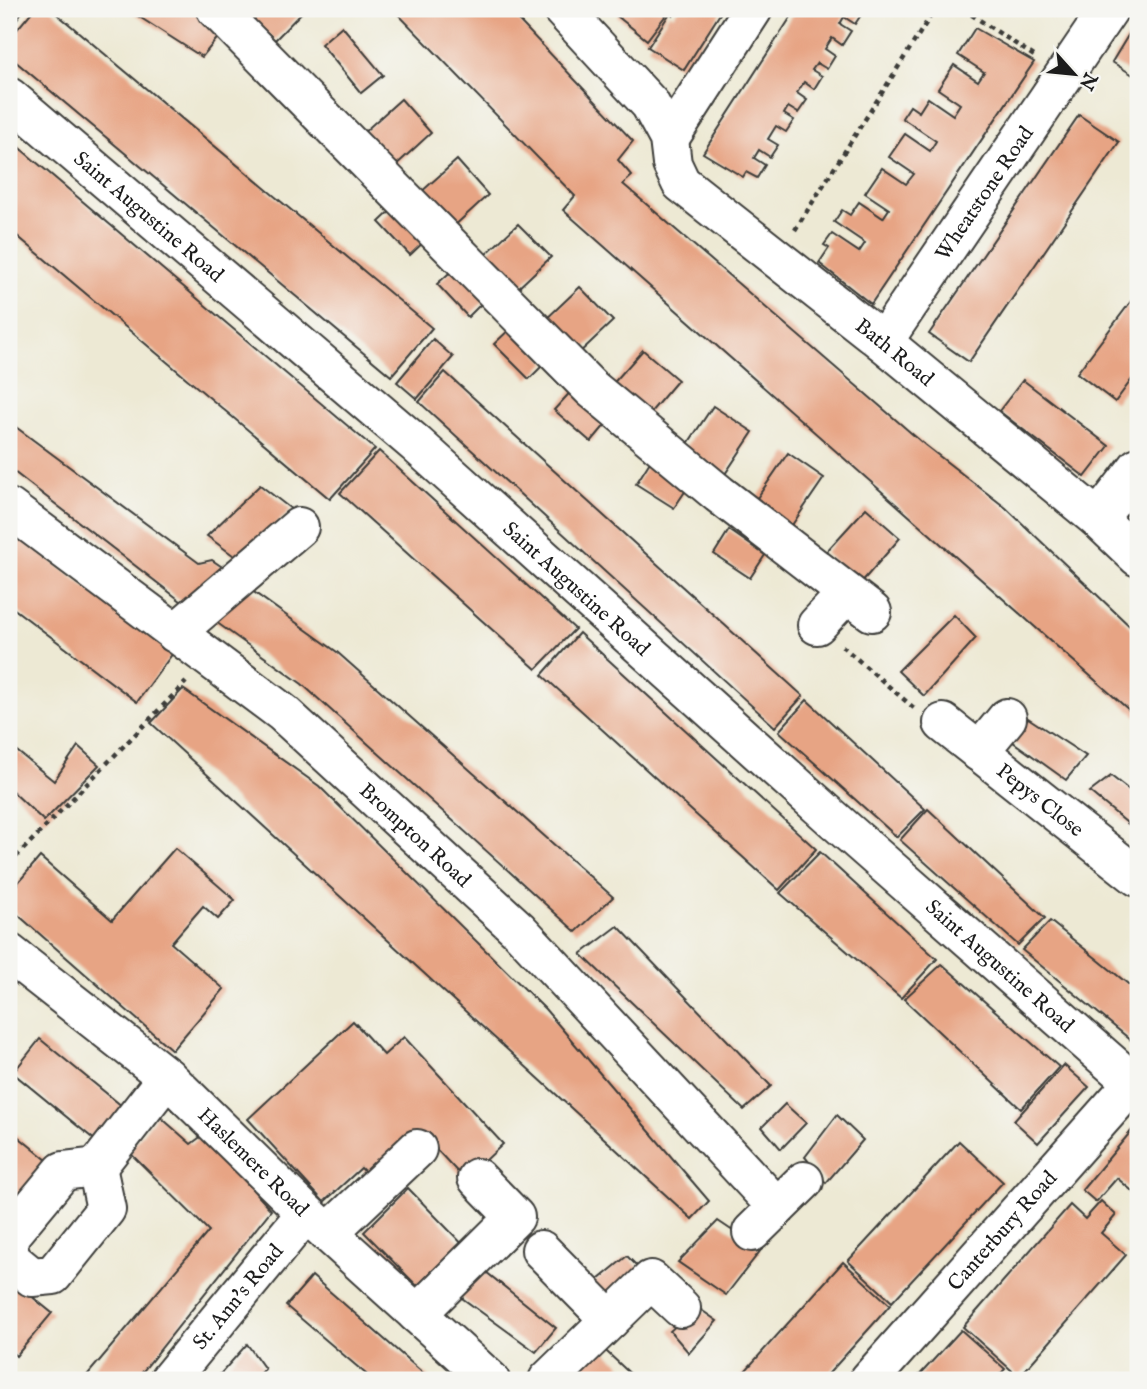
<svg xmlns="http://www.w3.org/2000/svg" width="1147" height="1389" viewBox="0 0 1147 1389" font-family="'IM FELL English',serif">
<rect width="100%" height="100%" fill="#f6f6f2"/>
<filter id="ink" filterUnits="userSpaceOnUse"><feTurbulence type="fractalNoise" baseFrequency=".0143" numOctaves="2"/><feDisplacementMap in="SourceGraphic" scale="14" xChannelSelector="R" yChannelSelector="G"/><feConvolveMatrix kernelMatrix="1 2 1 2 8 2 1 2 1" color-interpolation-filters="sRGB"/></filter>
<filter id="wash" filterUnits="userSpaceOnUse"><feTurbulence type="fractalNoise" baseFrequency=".00686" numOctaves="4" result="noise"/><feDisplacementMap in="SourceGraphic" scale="28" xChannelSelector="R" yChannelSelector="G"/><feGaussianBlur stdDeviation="1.57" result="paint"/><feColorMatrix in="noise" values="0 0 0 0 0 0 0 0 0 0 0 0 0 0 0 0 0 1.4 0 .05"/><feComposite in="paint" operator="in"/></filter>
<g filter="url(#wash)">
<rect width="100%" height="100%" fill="#ede9d4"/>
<g id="blocks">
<g fill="#e7a484">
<polygon points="9,9 24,9 9,30"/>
<polygon points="34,9 51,9 432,328 391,376 9,56 9,39"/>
<polygon points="127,9 194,9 220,35 202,57"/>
<polygon points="242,9 305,9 275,40"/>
<polygon points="393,9 508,9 633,141 618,160 632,176 623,184 925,445 1006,508 1138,634 1138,718 563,210 575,196"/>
<polygon points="615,9 665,9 666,15 647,40 617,16 619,12"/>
<polygon points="678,9 723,9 684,70 648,47 670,13 673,16"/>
<polygon points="796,9 858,9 863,12 855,24 844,17 840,24 851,31 842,45 832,38 825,49 835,56 827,69 817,63 812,70 822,76 814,89 804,82 797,93 807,100 798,113 788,107 784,114 794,120 786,132 776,126 768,139 778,145 770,157 759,150 754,158 765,165 757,178 746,172 743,177 703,153"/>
<polygon points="1138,19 1138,78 1112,62"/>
<polygon points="342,26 383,75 361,93 321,44"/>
<polygon points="975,28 1034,62 871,304 819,263 829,248 824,245 832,234 859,252 865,243 834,222 842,210 850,215 859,202 883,218 889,209 865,193 882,168 906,184 914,174 889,157 905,134 930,151 936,141 902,118 910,106 919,112 928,98 953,115 960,104 938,89 954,65 978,81 984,72 958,55"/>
<polygon points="401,99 431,133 394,167 363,133"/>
<polygon points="1079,115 1119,142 969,362 929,334"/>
<polygon points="9,139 375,449 330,499 9,229"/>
<polygon points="457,160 488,195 452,228 420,193"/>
<polygon points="397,205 428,238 410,255 379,222"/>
<polygon points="518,224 551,257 515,291 483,257"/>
<polygon points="456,267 486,299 468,317 437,284"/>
<polygon points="580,287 613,321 576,356 543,322"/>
<polygon points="1138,292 1138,371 1115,402 1077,373"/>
<polygon points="512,327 546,362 529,379 494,344"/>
<polygon points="433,339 453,357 417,399 397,382"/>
<polygon points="643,350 678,380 645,419 609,388"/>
<polygon points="445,372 803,696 775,727 419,402"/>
<polygon points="1023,380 1109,446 1085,477 999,411"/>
<polygon points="575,387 611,418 591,442 554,410"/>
<polygon points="713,406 753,432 725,474 685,448"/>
<polygon points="9,422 199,563 212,560 231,573 186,605 9,468"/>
<polygon points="379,451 575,629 536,669 340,493"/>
<polygon points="788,453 824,478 790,528 753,504"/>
<polygon points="653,457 692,481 674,508 636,484"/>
<polygon points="260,485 291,509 241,561 207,536"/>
<polygon points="866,508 900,538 860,584 825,553"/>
<polygon points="9,529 173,653 137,702 9,605"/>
<polygon points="729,530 765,555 750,578 714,554"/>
<polygon points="244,585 337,652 613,897 576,932 302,684 209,617"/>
<polygon points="954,615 976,638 924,696 898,671"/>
<polygon points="579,633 816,849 779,890 542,675"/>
<polygon points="183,689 319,786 545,1009 709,1201 692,1219 151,723"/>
<polygon points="807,700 925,809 897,837 779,731"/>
<polygon points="1028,718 1086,756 1066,780 1009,739"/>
<polygon points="78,746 99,765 44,821 12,791 9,794 9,754 13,748 54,781"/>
<polygon points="1111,776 1138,797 1138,832 1090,792"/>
<polygon points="928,809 1045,918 1018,945 900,840"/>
<polygon points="175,848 235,900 218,919 203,906 171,943 224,989 172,1050 9,907 9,893 40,857 112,920"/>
<polygon points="820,852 937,959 901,998 780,893"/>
<polygon points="1050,921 1138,992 1138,1046 1022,950"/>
<polygon points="618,926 771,1086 744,1110 581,954"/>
<polygon points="942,964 1059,1067 1021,1109 904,999"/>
<polygon points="353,1021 384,1055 404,1037 503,1144 465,1180 425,1137 376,1183 361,1168 324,1202 248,1119"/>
<polygon points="40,1039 123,1107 96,1141 13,1073"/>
<polygon points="1064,1065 1089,1087 1038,1143 1014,1121"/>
<polygon points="785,1104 806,1123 781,1149 762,1127"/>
<polygon points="157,1114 191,1144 203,1135 271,1210 136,1380 83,1380 209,1231 129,1152"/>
<polygon points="837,1115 863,1140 826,1183 805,1157"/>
<polygon points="1138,1123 1138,1196 1117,1178 1096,1202 1082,1190"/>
<polygon points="10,1130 48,1161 9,1210 9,1132"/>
<polygon points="959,1141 1003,1182 892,1302 848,1261"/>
<polygon points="408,1188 473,1255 429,1298 364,1232"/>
<polygon points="1101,1201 1116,1215 1101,1233 1126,1255 1019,1377 963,1327 1070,1205 1085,1219"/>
<polygon points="718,1221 761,1250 726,1295 678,1262"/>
<polygon points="627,1256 642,1271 607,1303 587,1289"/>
<polygon points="843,1262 890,1305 877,1320 823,1380 737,1380"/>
<polygon points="476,1264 556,1328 536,1352 451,1290"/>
<polygon points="312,1276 431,1380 373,1380 286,1306"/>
<polygon points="9,1278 52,1313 16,1356 9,1350"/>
<polygon points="697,1307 717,1321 689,1353 670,1331"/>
<polygon points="961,1330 1005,1369 995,1380 915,1380"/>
<polygon points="593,1339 637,1380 565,1380"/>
<polygon points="247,1344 265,1369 255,1380 215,1380"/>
</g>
</g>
</g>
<g filter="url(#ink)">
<use href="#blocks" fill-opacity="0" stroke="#3b3b38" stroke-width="2"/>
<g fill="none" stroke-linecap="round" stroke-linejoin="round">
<g stroke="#3b3b38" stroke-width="42">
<g id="minor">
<polyline points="216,9 591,388 719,494 872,612"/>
<path id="s1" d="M562,9l88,95 19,35 3,25 9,19 202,159 215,177 40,38"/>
<path id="s2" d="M9,97l407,347 415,373 307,270"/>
<polyline points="669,139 753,9"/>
<path id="s3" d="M883,342l226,-333"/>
<path id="s4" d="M9,508l274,205 236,217 258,277"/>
<polyline points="1098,519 1138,467"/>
<polyline points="817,625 847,593"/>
<polyline points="175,633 299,527"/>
<path id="s5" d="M943,723l195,154"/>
<polyline points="979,752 1007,718"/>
<path id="s6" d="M9,953l158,124 139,136 184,167"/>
<polyline points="752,1232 804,1181"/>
<polyline points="328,1233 417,1149"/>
<polyline points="9,1236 63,1171 97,1167 167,1077"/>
<polyline points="9,1248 9,1258 32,1277 53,1275 106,1209 97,1167"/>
<polyline points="541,1250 610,1320"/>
<polyline points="417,1314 515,1217 477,1178"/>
<path id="s7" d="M169,1380l137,-167"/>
<polyline points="548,1380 651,1280 681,1308"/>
<path id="s8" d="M869,1380l264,-297"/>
</g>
</g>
<g stroke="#3b3b38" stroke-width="4.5" stroke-dasharray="5 5" stroke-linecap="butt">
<polyline points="963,9 1037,58"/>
<polyline points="795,230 935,9"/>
<polyline points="842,646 915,709"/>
<polyline points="9,864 186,682"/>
</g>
<use href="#minor" stroke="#fff" stroke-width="38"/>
</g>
</g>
<g text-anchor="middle" stroke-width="5" stroke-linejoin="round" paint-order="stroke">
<g font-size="21" fill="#1c1c1c" stroke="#f6f6f2">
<text dy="7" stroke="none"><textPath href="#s3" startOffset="180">Wheatstone Road</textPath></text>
<text dy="7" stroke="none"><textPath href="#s2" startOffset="184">Saint Augustine Road</textPath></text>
<text dy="7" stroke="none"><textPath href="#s1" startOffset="488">Bath Road</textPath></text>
<text dy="7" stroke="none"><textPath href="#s2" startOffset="751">Saint Augustine Road</textPath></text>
<text dy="7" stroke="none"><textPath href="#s5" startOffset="124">Pepys Close</textPath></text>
<text dy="7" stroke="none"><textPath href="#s4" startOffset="522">Brompton Road</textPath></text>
<text dy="7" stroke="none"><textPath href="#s2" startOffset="1318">Saint Augustine Road</textPath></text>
<text dy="7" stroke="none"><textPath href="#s6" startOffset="322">Haslemere Road</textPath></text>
<text dy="7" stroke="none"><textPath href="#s8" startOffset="200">Canterbury Road</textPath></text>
<text dy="7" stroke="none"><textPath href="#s7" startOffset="108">St. Ann's Road</textPath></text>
</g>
</g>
<rect width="1147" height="1389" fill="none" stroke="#f6f6f2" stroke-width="35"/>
<g transform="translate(1074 74) rotate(117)" stroke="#f6f6f2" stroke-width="5" paint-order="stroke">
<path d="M0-5L12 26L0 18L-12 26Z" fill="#1c1c1c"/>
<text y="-10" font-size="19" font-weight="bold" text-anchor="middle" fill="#1c1c1c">N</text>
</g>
</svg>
